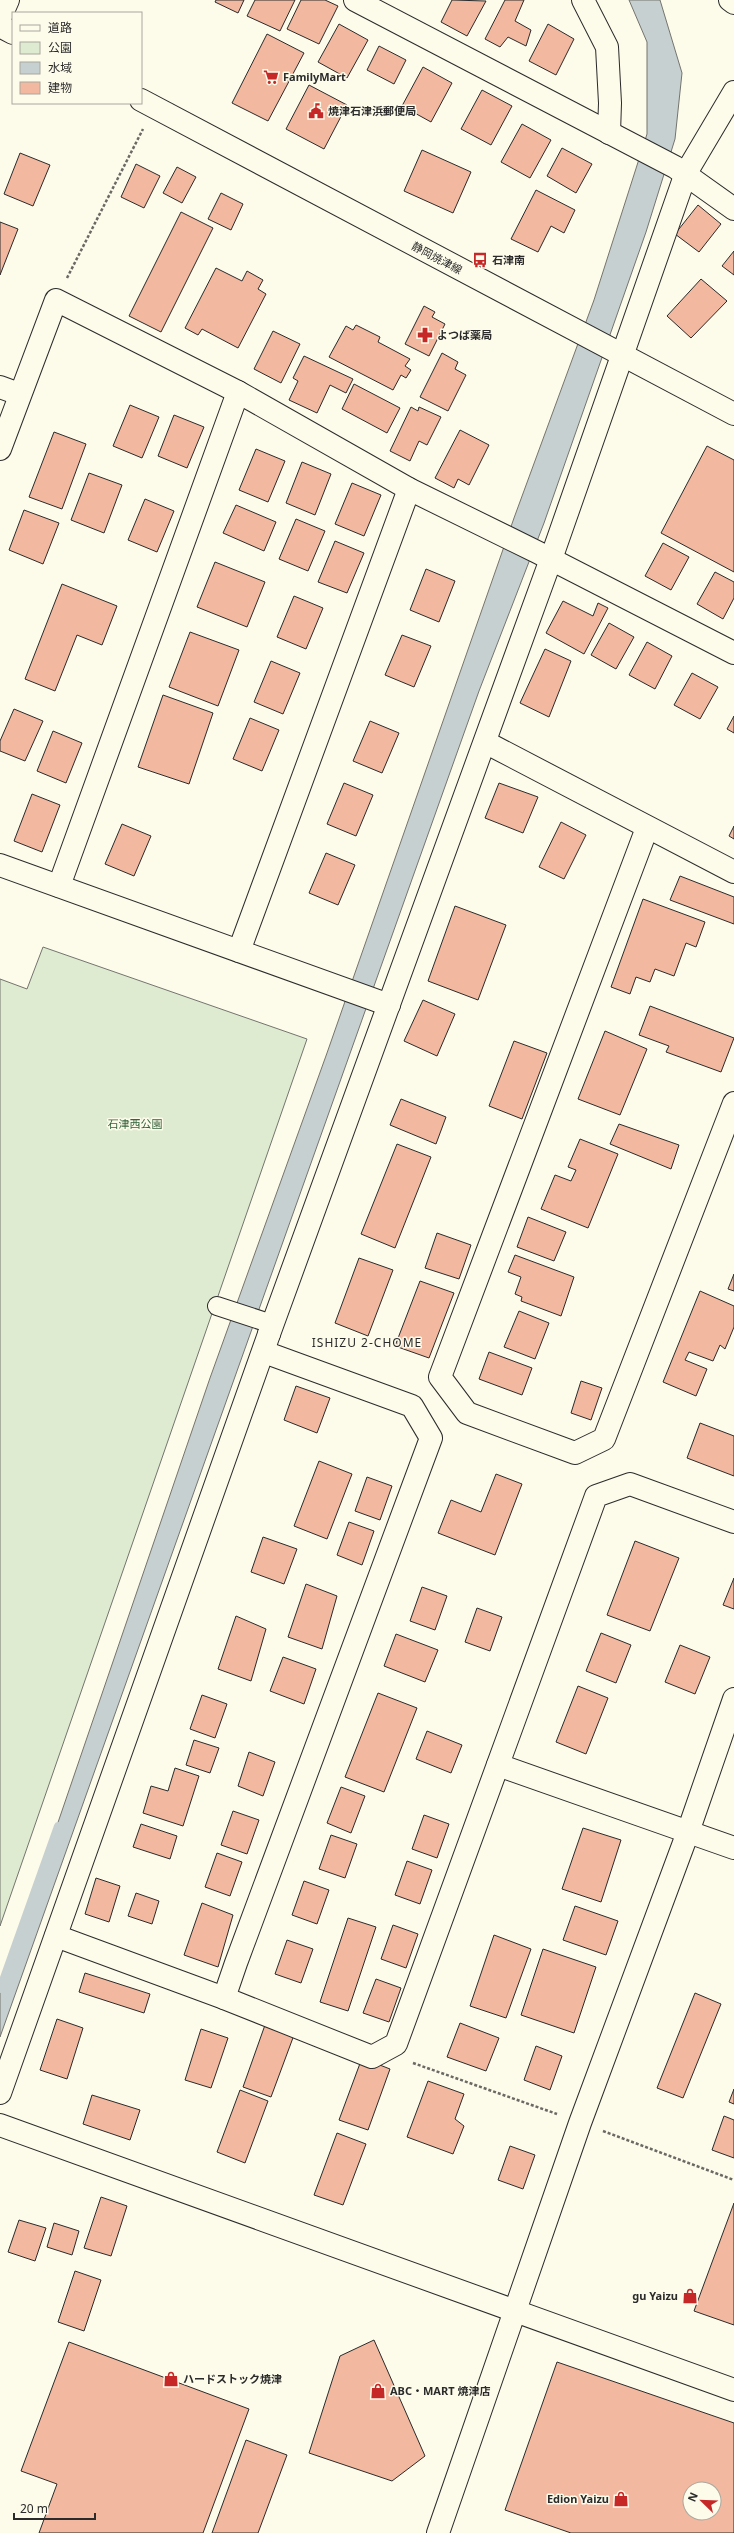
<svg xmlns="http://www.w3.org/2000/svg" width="734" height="2533" viewBox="0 0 734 2533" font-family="'Noto Sans','Noto Sans JP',sans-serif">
<rect width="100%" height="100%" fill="#fdfbea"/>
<polygon fill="#deebd1" stroke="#74746e" points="43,947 307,1039 0,1926 0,979 27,989"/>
<polygon fill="#c7d0d0" stroke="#74746e" points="629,0 660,0 682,73 675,139 646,232 544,523 479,691 0,2037 0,1992 210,1378 327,1053 514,518 594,300 647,134 647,42"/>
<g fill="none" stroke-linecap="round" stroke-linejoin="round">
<polyline stroke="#c7d0d0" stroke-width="8" points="0,1989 58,1826"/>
</g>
<g fill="#f2b8a0" stroke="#2b2b2b" fill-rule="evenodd">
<polygon points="216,0 244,0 238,13 215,2"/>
<polygon points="255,0 295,0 280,31 247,16"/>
<polygon points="301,0 325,0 338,6 319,44 287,29"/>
<polygon points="452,0 486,1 467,36 441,22"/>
<polygon points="505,0 524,0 515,21 531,30 526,46 508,37 500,47 485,39"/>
<polygon points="339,24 368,40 347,78 318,62"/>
<polygon points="548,24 574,39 556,75 529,61"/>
<polygon points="267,34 304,53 268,121 232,103"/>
<polygon points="379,46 406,60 394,84 367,70"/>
<polygon points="423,67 452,83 431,122 402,106"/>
<polygon points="309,85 347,105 324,149 286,129"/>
<polygon points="482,90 512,106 491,145 461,129"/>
<polygon points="522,124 551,140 530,178 501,162"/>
<polygon points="562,148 592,164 576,193 547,176"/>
<polygon points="422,150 471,172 453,213 404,191"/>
<polygon points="20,153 50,165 33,206 4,194"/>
<polygon points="136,164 160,176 144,208 121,197"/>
<polygon points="177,167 196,177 182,203 163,193"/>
<polygon points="536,190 575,210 564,233 551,226 538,252 511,239"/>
<polygon points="221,193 243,204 231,230 208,219"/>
<polygon points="698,205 721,224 699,252 675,234"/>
<polygon points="181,212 213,228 161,332 129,316"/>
<polygon points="0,222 18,229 0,275"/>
<polygon points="734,251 734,275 722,266"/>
<polygon points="216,268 242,281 247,271 263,280 258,289 266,294 238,348 202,329 198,335 185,328"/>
<polygon points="701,279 727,301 691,338 667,316"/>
<polygon points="424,306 435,312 432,317 445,324 429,356 405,344"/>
<polygon points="356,325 380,337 378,342 410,359 405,366 411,370 406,378 401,375 393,390 329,357 346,326 353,330"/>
<polygon points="273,331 300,344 281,383 254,369"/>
<polygon points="442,353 458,362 455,369 466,375 448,411 420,397"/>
<polygon points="304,356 353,379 346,393 330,385 317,413 289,400 298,381 293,378"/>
<polygon points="354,384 400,408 387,433 342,409"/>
<polygon points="130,405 159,417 142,458 113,446"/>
<polygon points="411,407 418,411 419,407 441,417 427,445 419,441 410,461 390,451"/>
<polygon points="174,415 204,427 187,468 158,456"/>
<polygon points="460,430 489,445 469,485 458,479 454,488 435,478"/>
<polygon points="54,432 86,444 62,509 29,497"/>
<polygon points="707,446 734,460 734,572 661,533"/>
<polygon points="256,449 285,461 268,502 239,490"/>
<polygon points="302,462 331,474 315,515 286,503"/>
<polygon points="89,473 122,485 104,533 71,520"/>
<polygon points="352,483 381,495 364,536 335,524"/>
<polygon points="145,499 174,511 157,552 128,540"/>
<polygon points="236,505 276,522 264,551 223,533"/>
<polygon points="24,510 59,523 43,564 9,550"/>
<polygon points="296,519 325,531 308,571 279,559"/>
<polygon points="335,541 364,553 347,593 318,582"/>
<polygon points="663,543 689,557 671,590 645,576"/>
<polygon points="215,562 265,582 247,627 197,607"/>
<polygon points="426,569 455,581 439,622 410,610"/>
<polygon points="715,572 734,582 734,598 723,619 697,604"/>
<polygon points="62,584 117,606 102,645 77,635 55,691 25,679"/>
<polygon points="294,596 323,608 306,649 277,637"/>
<polygon points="563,601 593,616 598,603 608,608 584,654 546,633"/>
<polygon points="609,623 634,637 616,669 591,655"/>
<polygon points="190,632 239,650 218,706 169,687"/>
<polygon points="402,635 431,646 414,687 385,675"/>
<polygon points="647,642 672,656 655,689 629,675"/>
<polygon points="545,649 571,661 549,717 520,703"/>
<polygon points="271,661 300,673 283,714 254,702"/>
<polygon points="692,673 718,687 700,719 674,705"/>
<polygon points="163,695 213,713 189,784 138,767"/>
<polygon points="14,709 43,721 25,761 0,751 0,741"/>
<polygon points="734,716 734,733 727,729"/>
<polygon points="250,718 279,730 262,771 233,759"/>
<polygon points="370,721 399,733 382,773 353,761"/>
<polygon points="53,731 82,743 66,783 37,771"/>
<polygon points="344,783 373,795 356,836 327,824"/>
<polygon points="499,783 538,797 523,833 485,818"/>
<polygon points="32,794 60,805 42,852 14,841"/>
<polygon points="561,822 586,835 564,879 539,867"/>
<polygon points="122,824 151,836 134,876 105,864"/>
<polygon points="734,826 734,839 729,836"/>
<polygon points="326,853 355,865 338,905 309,893"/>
<polygon points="680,876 734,897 734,924 670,900"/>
<polygon points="643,899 705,922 696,947 686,943 674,976 655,969 650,982 636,977 630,994 611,987"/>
<polygon points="455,906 506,925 478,1000 428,981"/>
<polygon points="423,1000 455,1014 437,1056 404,1041"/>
<polygon points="650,1006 734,1038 721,1072 666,1052 669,1046 639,1035"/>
<polygon points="605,1031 647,1049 620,1115 578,1099"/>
<polygon points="514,1041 547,1053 522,1119 489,1106"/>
<polygon points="401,1099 446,1117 436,1144 390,1125"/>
<polygon points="619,1124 679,1145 671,1169 610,1144"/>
<polygon points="580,1139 618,1154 588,1228 541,1209 555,1175 571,1181 576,1170 568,1167"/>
<polygon points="397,1144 431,1157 395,1248 361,1234"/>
<polygon points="528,1217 566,1232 554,1261 517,1247"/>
<polygon points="437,1233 471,1245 459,1279 425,1268"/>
<polygon points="515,1255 574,1277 561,1316 521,1301 522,1297 515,1294 521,1277 508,1272"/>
<polygon points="359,1258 393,1270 368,1336 335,1323"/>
<polygon points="734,1274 734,1291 728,1289"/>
<polygon points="420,1281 454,1293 429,1358 395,1346"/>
<polygon points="700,1291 734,1306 734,1327 725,1349 720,1345 713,1361 689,1352 685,1360 707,1369 696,1396 663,1382"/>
<polygon points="519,1311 549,1323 535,1359 504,1347"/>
<polygon points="489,1352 532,1368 522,1395 479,1379"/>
<polygon points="581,1381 602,1388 591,1420 571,1413"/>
<polygon points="296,1386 330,1398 317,1433 284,1420"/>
<polygon points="700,1423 734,1436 734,1476 687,1458"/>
<polygon points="319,1461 352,1474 327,1539 294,1526"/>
<polygon points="496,1474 522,1484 495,1555 438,1533 451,1500 481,1512"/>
<polygon points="367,1477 392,1486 380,1520 355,1511"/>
<polygon points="349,1522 374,1531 362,1565 337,1555"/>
<polygon points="263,1537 297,1549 284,1584 251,1572"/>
<polygon points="635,1541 679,1558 650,1631 607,1615"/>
<polygon points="734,1578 734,1609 723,1605"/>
<polygon points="306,1584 337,1596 322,1649 288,1637"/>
<polygon points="422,1587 447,1596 435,1630 410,1621"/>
<polygon points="477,1608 502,1617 490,1651 465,1642"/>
<polygon points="236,1616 266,1629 251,1681 218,1669"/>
<polygon points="601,1633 631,1645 616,1683 586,1671"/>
<polygon points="396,1634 438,1650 425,1682 384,1666"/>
<polygon points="680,1645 710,1657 695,1694 665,1682"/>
<polygon points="283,1657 316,1669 304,1704 270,1691"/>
<polygon points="578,1686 608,1698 586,1754 556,1742"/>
<polygon points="378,1693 417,1708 384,1792 345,1777"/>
<polygon points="202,1695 227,1704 215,1738 190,1729"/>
<polygon points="427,1731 462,1745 451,1773 416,1759"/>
<polygon points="194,1740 219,1748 210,1773 186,1765"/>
<polygon points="249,1752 275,1762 263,1796 238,1786"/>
<polygon points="175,1768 199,1776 183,1826 143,1813 151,1786 168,1791"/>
<polygon points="341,1787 365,1796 351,1833 327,1823"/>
<polygon points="233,1811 259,1820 247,1854 221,1845"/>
<polygon points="424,1815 449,1824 437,1858 412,1849"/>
<polygon points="141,1824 177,1836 170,1859 133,1847"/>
<polygon points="583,1828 621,1840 601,1902 562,1889"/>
<polygon points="331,1835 357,1844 345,1878 319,1869"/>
<polygon points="217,1853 242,1862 230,1896 205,1887"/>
<polygon points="407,1861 432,1870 420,1904 395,1895"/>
<polygon points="96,1878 120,1886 109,1922 85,1914"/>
<polygon points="304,1881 329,1890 317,1924 292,1915"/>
<polygon points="136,1893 159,1901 152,1924 128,1916"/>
<polygon points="202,1903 233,1915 218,1967 184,1955"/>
<polygon points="575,1906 618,1921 606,1955 563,1940"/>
<polygon points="348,1918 376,1927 348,2011 320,2002"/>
<polygon points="393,1925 418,1934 406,1968 381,1959"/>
<polygon points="494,1935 531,1949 506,2018 470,2006"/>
<polygon points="287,1940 313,1949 301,1983 275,1974"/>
<polygon points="543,1949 596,1967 574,2033 521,2015"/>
<polygon points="85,1973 150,1994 144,2013 79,1992"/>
<polygon points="376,1979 401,1988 389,2022 363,2013"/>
<polygon points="695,1993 721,2004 683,2098 657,2088"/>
<polygon points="57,2019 83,2028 67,2079 40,2070"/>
<polygon points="460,2023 499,2038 486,2071 447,2057"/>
<polygon points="265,2025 294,2035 271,2097 243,2087"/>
<polygon points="201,2029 228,2038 211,2088 185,2080"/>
<polygon points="536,2046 562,2056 550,2090 524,2080"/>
<polygon points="362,2058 390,2069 368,2130 339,2120"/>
<polygon points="428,2081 464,2094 455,2119 464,2126 453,2154 407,2137"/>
<polygon points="734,2089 734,2104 729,2102"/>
<polygon points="240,2090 268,2101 245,2163 217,2152"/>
<polygon points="92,2095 140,2110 130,2140 83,2124"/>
<polygon points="724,2116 734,2120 734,2158 712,2150"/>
<polygon points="337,2133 366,2144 343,2205 314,2195"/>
<polygon points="510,2146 535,2155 523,2189 498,2180"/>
<polygon points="101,2197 127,2206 111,2256 84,2248"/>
<polygon points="734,2203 734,2325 694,2311"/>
<polygon points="19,2220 46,2228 35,2261 8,2252"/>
<polygon points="54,2223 79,2231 72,2255 47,2247"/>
<polygon points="75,2271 101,2280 84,2331 58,2322"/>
<polygon points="374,2340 425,2456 392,2481 309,2453 340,2356"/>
<polygon points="69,2342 249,2409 203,2533 39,2533 57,2484 21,2471"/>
<path d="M557,2362l177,61v110h-163l-66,-23zM690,2489h24v24h-24z"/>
<polygon points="246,2440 287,2455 258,2533 212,2533"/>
</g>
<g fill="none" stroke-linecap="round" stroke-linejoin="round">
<g stroke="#2b2b2b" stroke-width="20">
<polyline id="pedestrian" points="217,1306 272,1324"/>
</g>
<g stroke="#2b2b2b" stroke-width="24">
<g id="minor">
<polyline points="355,0 675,167 734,209"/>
<polyline points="583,0 607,47 610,103 609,133"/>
<polyline points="730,0 734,3"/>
<polyline points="0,387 19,394"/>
<polyline points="0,449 56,300 238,392 409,489 537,552 734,653"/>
<polyline points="485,742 734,872"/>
<polyline points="647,828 440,1377 467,1413 575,1453 604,1439 734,1103"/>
<polyline points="0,865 389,1005"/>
<polyline points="59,886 238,392"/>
<polyline points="239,951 409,489"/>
<polyline points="269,1334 551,559 686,173 734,92"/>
<polyline points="264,1352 412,1406 431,1438 236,1963 224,1998 372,2057 396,2044 596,1496 630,1484 734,1522"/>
<polyline points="498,1765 734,1848"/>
<polyline points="56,1936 224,1998"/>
</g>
</g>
<g stroke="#2b2b2b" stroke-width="24">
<g id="tertiary">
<polyline points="0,18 8,0"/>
<polyline points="0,2093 269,1334"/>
<polyline points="0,2125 734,2390"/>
<polyline points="438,2533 580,2123 688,1832 734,1699"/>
</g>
</g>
<g stroke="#2b2b2b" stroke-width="24">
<g id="secondary">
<polyline points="0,26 13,33"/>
<polyline points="141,100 734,414"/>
</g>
</g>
<g stroke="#6a6964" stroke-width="2.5" stroke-dasharray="3 2" stroke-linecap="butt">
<polyline points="67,278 143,129"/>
<polyline points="413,2063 557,2114"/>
<polyline points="603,2131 734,2180"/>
</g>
<use href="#pedestrian" stroke="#fdfbea" stroke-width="18"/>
<use href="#minor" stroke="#fdfbea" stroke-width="22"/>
<use href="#tertiary" stroke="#fdfbea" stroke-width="22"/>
<use href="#secondary" stroke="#fdfbea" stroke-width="22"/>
</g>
<defs>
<g id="supermarket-bare" transform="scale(1.2)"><path d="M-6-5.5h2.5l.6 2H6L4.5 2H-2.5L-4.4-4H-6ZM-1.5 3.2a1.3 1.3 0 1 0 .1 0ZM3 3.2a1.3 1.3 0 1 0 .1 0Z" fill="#c62828" stroke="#fdfbea" stroke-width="2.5" paint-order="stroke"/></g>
<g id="civic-bare" transform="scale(1.2)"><path d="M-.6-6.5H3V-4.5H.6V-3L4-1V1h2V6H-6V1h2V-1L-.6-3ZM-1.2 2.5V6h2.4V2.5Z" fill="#c62828" stroke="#fdfbea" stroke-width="2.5" paint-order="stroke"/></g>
<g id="bus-bare" transform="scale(1.2)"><path d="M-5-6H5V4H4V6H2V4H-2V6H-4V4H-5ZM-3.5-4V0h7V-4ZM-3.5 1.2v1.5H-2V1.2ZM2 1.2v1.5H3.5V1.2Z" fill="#c62828" stroke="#fdfbea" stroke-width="2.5" paint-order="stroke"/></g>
<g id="pharmacy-bare" transform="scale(1.2)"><path d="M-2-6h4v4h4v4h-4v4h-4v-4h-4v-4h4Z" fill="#c62828" stroke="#fdfbea" stroke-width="2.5" paint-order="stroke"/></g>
<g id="shop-bare" transform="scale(1.2)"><path d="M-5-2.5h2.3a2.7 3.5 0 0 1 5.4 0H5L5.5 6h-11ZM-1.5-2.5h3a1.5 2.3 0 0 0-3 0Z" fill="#c62828" stroke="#fdfbea" stroke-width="2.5" paint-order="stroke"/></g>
</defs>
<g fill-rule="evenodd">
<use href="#supermarket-bare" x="271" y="77"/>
<use href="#civic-bare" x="316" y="111"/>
<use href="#bus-bare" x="480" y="260"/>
<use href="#pharmacy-bare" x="425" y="335"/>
<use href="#shop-bare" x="690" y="2296"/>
<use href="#shop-bare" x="171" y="2379"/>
<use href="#shop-bare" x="378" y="2391"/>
<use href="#shop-bare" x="621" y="2499"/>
</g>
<g text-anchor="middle" stroke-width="3" stroke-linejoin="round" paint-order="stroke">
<g font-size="11" font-weight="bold" fill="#2b2b2b" stroke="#fdfbea" text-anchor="start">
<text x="283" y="81">FamilyMart</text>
<text x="328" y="115">焼津石津浜郵便局</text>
<text x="492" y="264">石津南</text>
<text x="437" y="339">よつば薬局</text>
<text x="678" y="2300" text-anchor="end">gu Yaizu</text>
<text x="183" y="2383">ハードストック焼津</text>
<text x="390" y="2395">ABC・MART 焼津店</text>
<text x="609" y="2503" text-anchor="end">Edion Yaizu</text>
</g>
<g font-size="11" fill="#2b2b2b" stroke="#fdfbea">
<text transform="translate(437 258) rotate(28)" y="4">静岡焼津線</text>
</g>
<g font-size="11" fill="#34623c" stroke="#fdfbea">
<text x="135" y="1128">石津西公園</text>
</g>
<g font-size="12" letter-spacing="1" fill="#2b2b2b" stroke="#fdfbea">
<text x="367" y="1347">ISHIZU 2-CHOME</text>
</g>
</g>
<rect x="12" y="12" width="130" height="92" fill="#fdfbea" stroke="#a9a89e"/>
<rect x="20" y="25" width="20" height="6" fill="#fdfbea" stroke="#a9a89e"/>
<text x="48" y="32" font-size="12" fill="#2b2b2b">道路</text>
<rect x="20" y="42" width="20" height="12" fill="#deebd1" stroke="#a9a89e"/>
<text x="48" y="52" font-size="12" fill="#2b2b2b">公園</text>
<rect x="20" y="62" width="20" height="12" fill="#c7d0d0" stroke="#a9a89e"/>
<text x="48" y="72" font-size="12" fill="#2b2b2b">水域</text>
<rect x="20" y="82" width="20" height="12" fill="#f2b8a0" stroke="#a9a89e"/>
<text x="48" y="92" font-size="12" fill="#2b2b2b">建物</text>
<g transform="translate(702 2501) rotate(293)"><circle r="19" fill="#fdfbea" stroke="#a9a89e"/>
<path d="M0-3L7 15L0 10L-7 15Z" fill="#c62828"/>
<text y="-6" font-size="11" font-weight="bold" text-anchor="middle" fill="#2b2b2b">N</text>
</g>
<path d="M14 2513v6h81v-6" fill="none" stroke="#2b2b2b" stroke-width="2"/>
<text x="20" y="2513" font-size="12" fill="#2b2b2b" stroke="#fdfbea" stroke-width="3" paint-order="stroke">20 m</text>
</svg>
